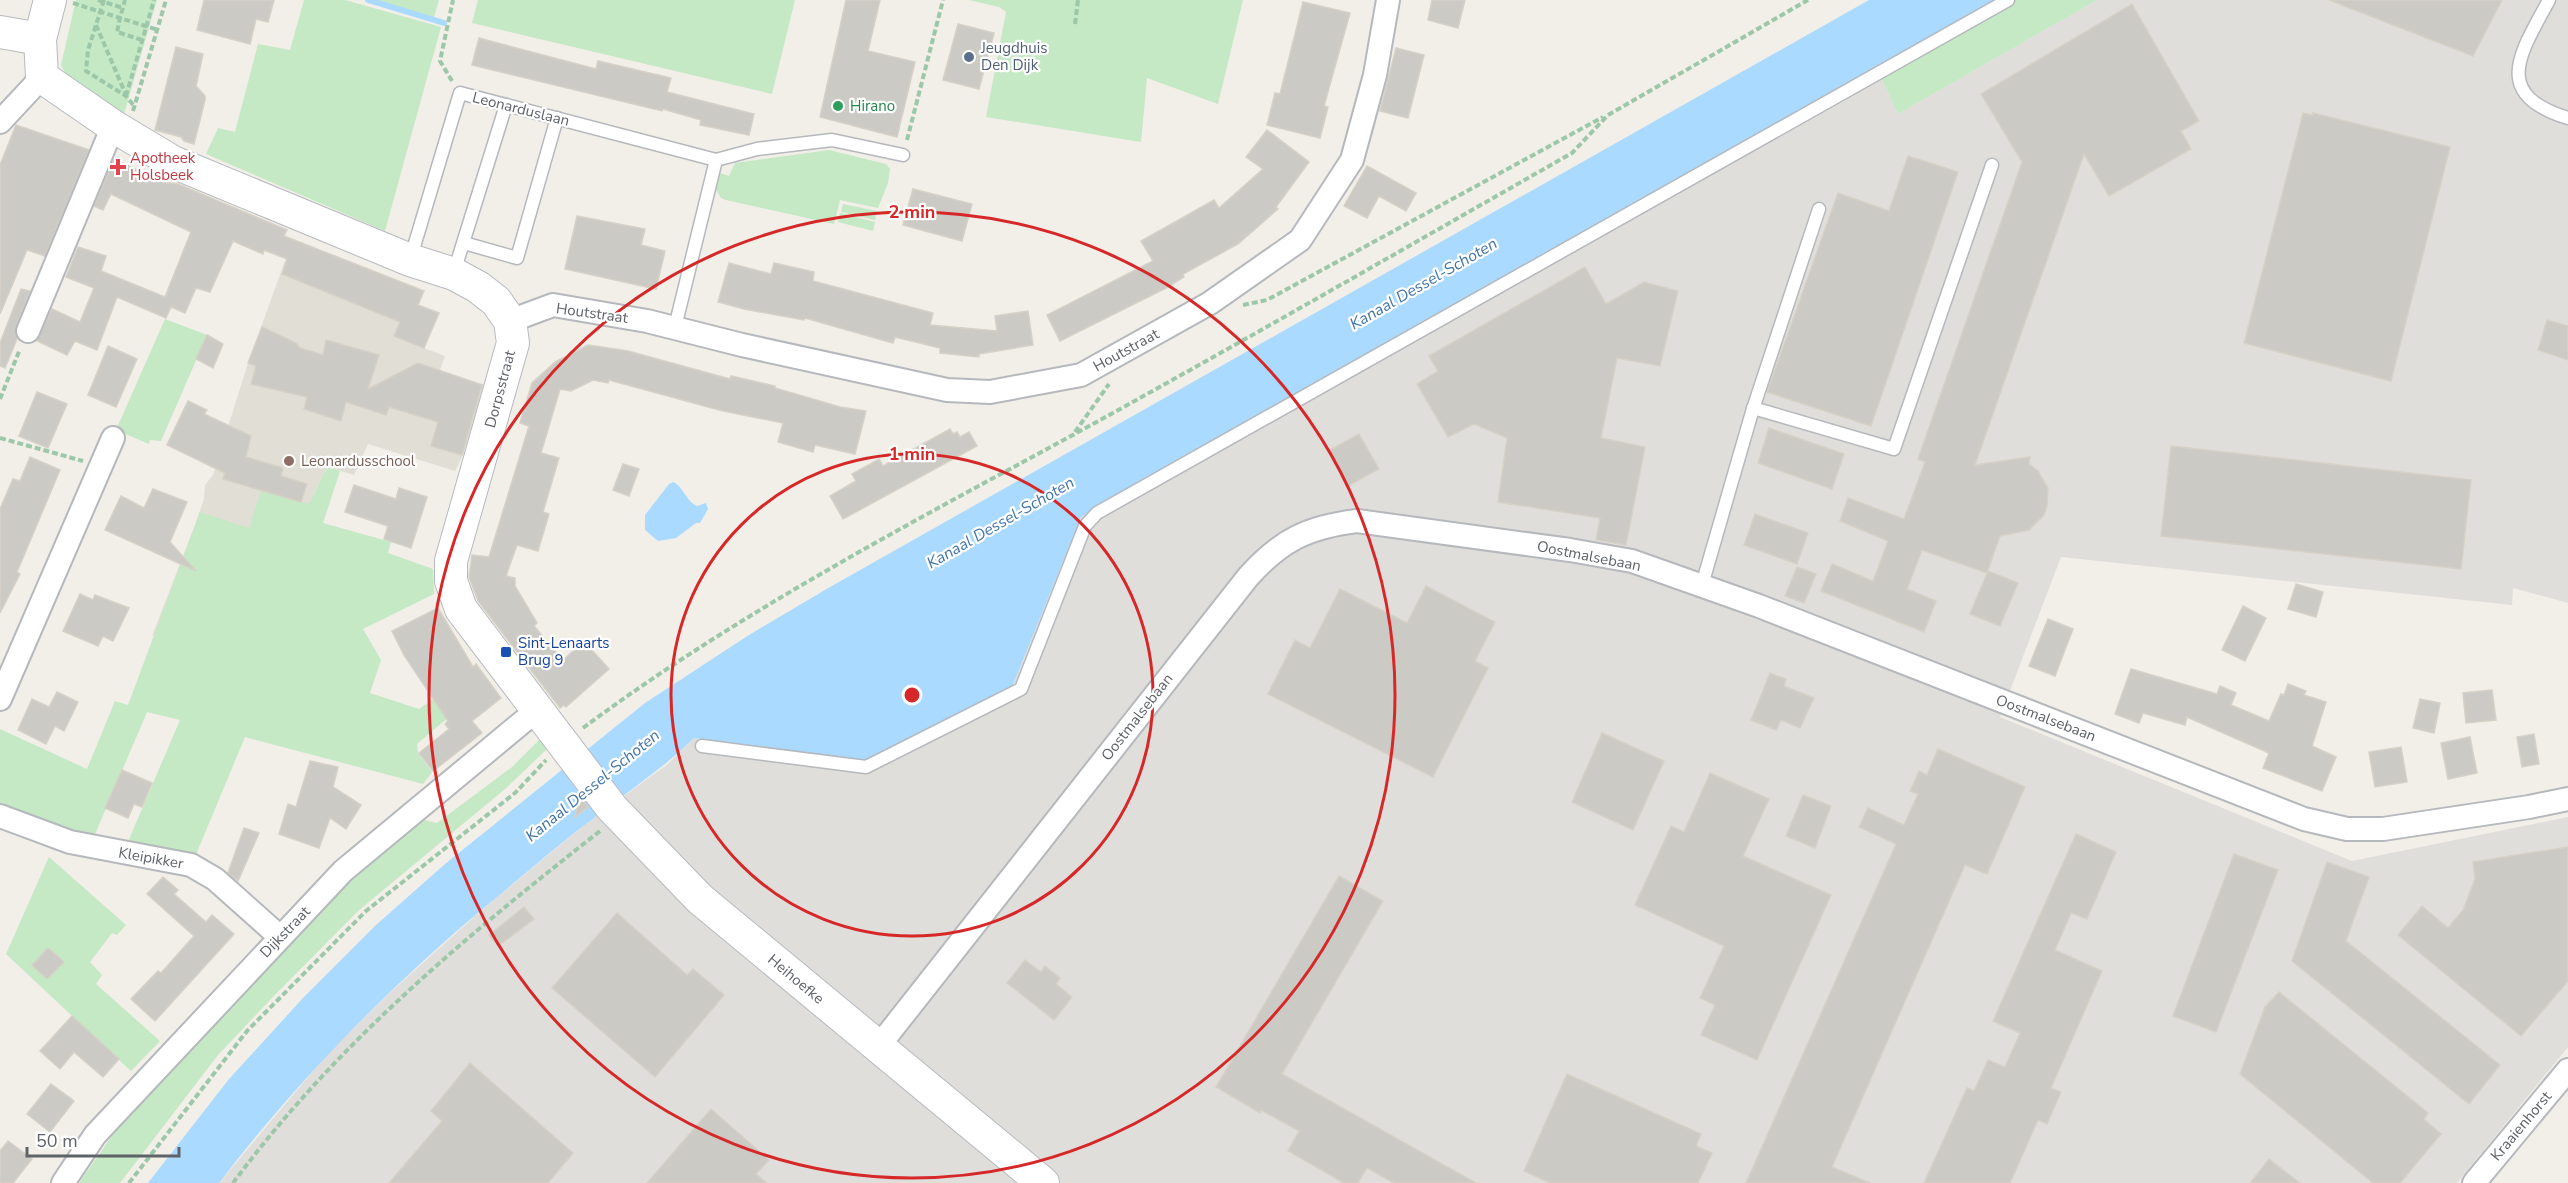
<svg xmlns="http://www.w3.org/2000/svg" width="2568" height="1183" viewBox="0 0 2568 1183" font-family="'Nunito Sans',sans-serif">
<rect width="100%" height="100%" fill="#f1efe8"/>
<polygon fill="#e0deda" points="2097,0 2568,0 2568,603 2513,588 2512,605 2061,557 2000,717 2352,861 2568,817 2568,1047 2457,1183 219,1183 329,1052 393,990 484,908 588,822 668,764 694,738 864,762 1012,687 1081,517 1136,483 1876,67 1898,114"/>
<polygon fill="#e1ded6" points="285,261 295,266 424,291 418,305 439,313 424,348 445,356 440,370 485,385 463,455 455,471 368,444 354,475 327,467 314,493 296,541 152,636 195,525 204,499 205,485 213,475 248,363"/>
<g fill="#c5e8c5">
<polygon points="76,0 157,0 124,114 68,78 61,65"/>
<polygon points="304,0 345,0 441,27 385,231 206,154 218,128 235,132 258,44 290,50"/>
<polygon points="368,0 439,0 433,20"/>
<polygon points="478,0 795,0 772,94 472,23"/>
<polygon points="969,0 1243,0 1218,104 1147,78 1141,142 986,117 1006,12 999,7"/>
<polygon points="1995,0 2097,0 1898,114 1876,67"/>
<polygon points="829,150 886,164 890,169 888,183 878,208 840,200 834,224 726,200 721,198 715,188 720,173 729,176 735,163"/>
<polygon points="843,204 877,211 875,220 841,212"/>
<polygon points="840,213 875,222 873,231 838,222"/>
<polygon points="165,319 207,335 161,441 150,440 149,444 116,430"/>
<polygon points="327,467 340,471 323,523 391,542 388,553 433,569 434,594 363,629 381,660 370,693 419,709 436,697 450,716 417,744 418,753 432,772 423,784 245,737 195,857 127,844 180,720 147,712 93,839 0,809 0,729 87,769 115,701 128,705 200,512 249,528 261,491 309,504"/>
<polygon points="542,737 551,744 545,751 505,789 358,911 271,999 218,1055 120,1183 79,1183 126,1116 348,880 420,819 437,823 512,767"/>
<polygon points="49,857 126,925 117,935 112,933 90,962 102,975 96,984 160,1041 131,1071 6,954"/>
</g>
<g fill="#aadaff">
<path d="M1869,0h126l-859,483 -55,34 -69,170 -148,75 -170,-24c-29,29 -63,51 -95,76 -39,29 -75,61 -113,92 -99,83 -189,175 -267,277h-71l81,-104 74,-81 73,-73 69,-61 200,-161 104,-68 81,-48z"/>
<path d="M673,482c10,4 12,18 24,24l9,-3 2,6 -8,14h-4l-20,15 -18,3 -13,-11v-15l24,-31z"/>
</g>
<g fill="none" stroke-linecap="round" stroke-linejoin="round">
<polyline stroke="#aadaff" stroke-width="6" points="368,0 444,23"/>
</g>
<g fill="#cccac5" stroke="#d6d1c6" stroke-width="1.5">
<polygon points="204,0 274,0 268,22 256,19 250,44 197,30"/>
<polygon points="846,0 880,0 868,51 915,62 897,137 820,117"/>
<polygon points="1432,0 1465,0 1458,28 1428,20"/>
<polygon points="2329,0 2502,0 2473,56"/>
<polygon points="1303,2 1350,13 1324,106 1328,107 1320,138 1267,125 1275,93 1280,94"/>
<polygon points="2132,4 2199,121 2181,131 2191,149 2109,196 2084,154 1975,465 2030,457 2029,464 2038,471 2048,488 2047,506 2044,515 2029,530 2000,536 1987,573 1922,550 1907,589 1936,601 1924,632 1821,591 1832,564 1873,581 1888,541 1840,521 1848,498 1904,519 1925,462 1918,459 2022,162 1981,94"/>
<polygon points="958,24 994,33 979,89 943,80"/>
<polygon points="479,38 596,69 598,61 671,78 667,92 754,114 749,135 700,125 701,120 663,109 662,111 472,65"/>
<polygon points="176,47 203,54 196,86 205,96 205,100 194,144 184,141 181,137 155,130"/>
<polygon points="1396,48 1424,55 1408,118 1380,111"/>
<polygon points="2303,113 2313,115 2313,113 2450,147 2391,381 2244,343"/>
<polygon points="16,125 89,150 45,256 27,250 0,314 0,165"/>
<polygon points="1267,130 1309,162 1276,207 1278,209 1238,244 1183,274 1184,277 1168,287 1060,341 1047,315 1153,261 1141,241 1214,200 1219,208 1263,169 1246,157"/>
<polygon points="1908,156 1958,172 1871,426 1767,392 1838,193 1889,211"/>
<polygon points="114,159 163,182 178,184 287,230 284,236 424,291 418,305 439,313 424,348 394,336 400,322 282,274 287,259 264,250 263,254 233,241 210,292 196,288 185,313 171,307 166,318 117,297 97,350 75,341 67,355 37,341 52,309 80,322 94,288 66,277 78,247 106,256 101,271 165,297 191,232 111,194 103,210 94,206"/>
<polygon points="1367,166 1416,193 1406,211 1379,196 1367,218 1344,206"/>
<polygon points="913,189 972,204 962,241 903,225"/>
<polygon points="577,216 645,229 641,245 665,251 656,289 565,269"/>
<polygon points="729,263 771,274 774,263 814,272 813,281 933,313 930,325 997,331 995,316 1028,311 1033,345 979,354 979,357 940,353 940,348 895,337 893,343 805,318 804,320 744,309 718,302"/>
<polygon points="1585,267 1606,304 1644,282 1678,291 1660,366 1617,358 1601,438 1645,447 1626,545 1596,540 1600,518 1498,502 1507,438 1474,424 1448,437 1417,384 1438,371 1429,356"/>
<polygon points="21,289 30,291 16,326 17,339 5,368 0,366 0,343"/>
<polygon points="2547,320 2568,326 2568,360 2538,350"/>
<polygon points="262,327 296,343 300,348 323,355 326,340 379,355 368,389 418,363 482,385 462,455 431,446 438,422 389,407 386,415 346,402 341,421 304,409 307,397 251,384 256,366 248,363"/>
<polygon points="207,335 223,344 213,368 196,359"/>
<polygon points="588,345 628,351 730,379 731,376 775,386 775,388 840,407 866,411 855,454 815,445 813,452 778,442 783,423 723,411 609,380 608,383 593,380 571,391 560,389 541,453 559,458 543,512 549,514 538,551 517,545 506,576 515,578 515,586 537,623 534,626 563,660 580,645 586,651 590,648 609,669 566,707 564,705 560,708 478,601 469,577 472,555 489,557 529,426 520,423 532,383 555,362"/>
<polygon points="108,346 137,359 116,407 88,395"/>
<polygon points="37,392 67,404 48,448 19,436"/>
<polygon points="188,401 207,410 204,414 251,436 246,457 283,468 281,476 307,484 301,502 223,479 225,473 167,445"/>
<polygon points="1769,428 1844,454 1832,489 1758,463"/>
<polygon points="950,429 953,434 957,432 960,437 969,432 977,446 843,519 830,496 856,481 852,474 879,459 883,466"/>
<polygon points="1359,434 1379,469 1348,486 1328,451"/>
<polygon points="2171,446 2471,480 2461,569 2161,536"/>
<polygon points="30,457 60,470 17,572 20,574 0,613 0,509 13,479 20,481"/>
<polygon points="623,464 639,469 629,496 613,490"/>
<polygon points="354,485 396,499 399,488 427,497 411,548 384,539 388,526 345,512"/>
<polygon points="153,489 187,502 170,542 196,571 105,530 121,496 144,508"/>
<polygon points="1755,514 1808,533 1797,564 1744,545"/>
<polygon points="1797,567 1816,574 1804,603 1785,596"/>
<polygon points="1988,571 2018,583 2000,626 1970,614"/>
<polygon points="2296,584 2323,592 2316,617 2288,609"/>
<polygon points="1426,586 1495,622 1475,661 1488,668 1433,777 1268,694 1295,640 1310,648 1340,589 1407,623"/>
<polygon points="80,594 93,600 95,595 129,608 113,641 103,636 98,646 63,631"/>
<polygon points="2243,606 2266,618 2245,661 2222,650"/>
<polygon points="438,608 473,667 476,664 501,698 472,721 482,733 433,771 419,753 449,729 445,724 448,721 404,655 392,631"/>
<polygon points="2048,619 2073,629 2055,676 2029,666"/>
<polygon points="2131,669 2217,694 2220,686 2236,693 2231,705 2269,721 2281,694 2284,695 2288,684 2306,691 2304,695 2326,702 2312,746 2336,757 2322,791 2263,768 2269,753 2187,717 2185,725 2143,713 2139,723 2115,714"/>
<polygon points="1770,673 1786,679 1784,686 1814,698 1800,728 1781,720 1776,730 1751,720"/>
<polygon points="2492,690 2496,720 2466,723 2463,693"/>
<polygon points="57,692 78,702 64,731 55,726 46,744 18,730 32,699 49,707"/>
<polygon points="2420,699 2440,703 2434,733 2413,728"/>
<polygon points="1602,733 1664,761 1633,830 1572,802"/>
<polygon points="2534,734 2539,764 2522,767 2517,737"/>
<polygon points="2470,737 2477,773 2448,779 2441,743"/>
<polygon points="2401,747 2407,782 2375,787 2369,752"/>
<polygon points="1938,749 2025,787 1987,874 1965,865 1832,1167 1870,1183 1746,1183 1896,844 1859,827 1868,808 1904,825 1918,794 1910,791 1919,771 1927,775"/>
<polygon points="310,761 338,767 333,787 361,805 346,829 330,818 319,848 279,834 288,804 296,807"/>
<polygon points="122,770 152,783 142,807 134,804 128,818 105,808"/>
<polygon points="1710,773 1769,799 1743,856 1831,895 1757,1060 1701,1035 1715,1005 1700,998 1724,946 1635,905 1671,826 1684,832"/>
<polygon points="579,794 588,807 575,817"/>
<polygon points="1803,795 1831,806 1815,848 1786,836"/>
<polygon points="244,828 259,833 238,881 228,873"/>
<polygon points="2076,834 2116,852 2087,919 2071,913 2055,950 2102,971 2051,1088 2061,1092 2047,1124 2038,1120 2010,1183 1924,1183 1967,1088 1974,1091 1988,1060 2005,1067 2020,1033 1993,1021"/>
<polygon points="2568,847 2568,981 2521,1036 2398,935 2422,906 2448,928 2463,910 2475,879 2473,862"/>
<polygon points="2234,854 2278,870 2216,1032 2173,1016"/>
<polygon points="2327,862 2369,877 2346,941 2500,1065 2469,1104 2292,961"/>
<polygon points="1339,876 1383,901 1282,1074 1476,1183 1394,1183 1367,1168 1358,1183 1344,1183 1288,1151 1299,1131 1261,1110 1260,1113 1216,1087"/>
<polygon points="163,877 178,890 174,894 206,922 212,915 234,934 155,1021 131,999 158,971 161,973 194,936 147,894"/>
<polygon points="524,907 534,919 498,946 489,935"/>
<polygon points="617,913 687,975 693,969 724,995 655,1077 552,988"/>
<polygon points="48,948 64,962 47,979 32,965"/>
<polygon points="1025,960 1041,972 1045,966 1060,978 1056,984 1072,997 1054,1020 1007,983"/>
<polygon points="2279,992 2428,1113 2424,1119 2441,1134 2400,1183 2373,1183 2240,1074 2265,1007"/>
<polygon points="72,1016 119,1059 103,1077 74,1052 60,1069 40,1051"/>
<polygon points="470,1063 573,1153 548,1183 389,1183 442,1121 431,1111"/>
<polygon points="1567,1074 1701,1134 1696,1146 1712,1153 1698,1183 1550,1183 1524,1171"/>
<polygon points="51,1084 74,1101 50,1132 27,1114"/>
<polygon points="711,1109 769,1160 756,1174 767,1183 647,1183"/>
<polygon points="8,1141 32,1159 13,1183 0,1183 0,1151"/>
<polygon points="2269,1159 2300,1183 2250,1183"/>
</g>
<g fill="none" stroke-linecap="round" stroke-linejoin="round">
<g stroke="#b5b8bc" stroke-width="15">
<g id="lane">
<path d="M2549,0c-27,51 -60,94 19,118"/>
<polyline points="464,243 517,258 557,118"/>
<polyline points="410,260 460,93 716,160"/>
<polyline points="454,272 506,105"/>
<polyline points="675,327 716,160 757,149 832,140 903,155"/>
<polyline points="1753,408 1894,449 1992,165"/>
<polyline points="1702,585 1752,412 1819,209"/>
<polyline points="702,746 866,767 1021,689 1085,526 1097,513 2008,0"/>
</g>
</g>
<g stroke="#b5b8bc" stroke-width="26">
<g id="street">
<polyline points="0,122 42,77"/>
<polyline points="510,321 553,305 647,321 742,345 947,390 990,392 1081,375 1210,303 1300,240 1352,160 1375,75 1388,0"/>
<polyline points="28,331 113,126"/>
<polyline points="0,699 113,438"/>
<polyline points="0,816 70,842 191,865 215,879 280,937"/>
<path d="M878,1047l370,-470c33,-37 60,-50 109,-56l213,29 62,11 127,45 545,213 43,10h36l146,-22 39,-8"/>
<polyline points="63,1183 95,1135 343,871 537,710"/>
<polyline points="2474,1183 2568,1070"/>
</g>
</g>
<g stroke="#b6babf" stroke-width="34">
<g id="secondary">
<polyline points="50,0 40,39 42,77 113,126 173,162 410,260 454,274 478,287 496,301 510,321 513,343 451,561 451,581 461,609 612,808 700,899 1043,1183"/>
<polyline points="0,32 40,39"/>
</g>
</g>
<g stroke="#9cc7a9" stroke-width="4" stroke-dasharray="6 3" stroke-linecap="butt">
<polyline points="98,0 123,8"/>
<polyline points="104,0 88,50 86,71 126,96 134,106"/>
<polyline points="73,3 120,18 125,0"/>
<polyline points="1075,24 1078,0"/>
<polyline points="96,25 126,95"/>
<polyline points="142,40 117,32 120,18 158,30"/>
<polyline points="452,81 440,61 453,0"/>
<polyline points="126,96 154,0"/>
<polyline points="133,111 166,0"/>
<polyline points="907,140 943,0"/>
<polyline points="1243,305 1267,300 1603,117"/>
<polyline points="0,399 20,349"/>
<polyline points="1075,432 1109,384"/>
<polyline points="0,438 83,461"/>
<path d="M583,728c152,-113 322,-202 488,-292 168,-92 334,-188 501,-283l36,-38 200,-115"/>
<polyline points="129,1183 247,1031 366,911 515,793 546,760"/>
<path d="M233,1183c103,-139 232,-246 367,-352"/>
</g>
<use href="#lane" stroke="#fff" stroke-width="12"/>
<use href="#street" stroke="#fff" stroke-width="22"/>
<use href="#secondary" stroke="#fff" stroke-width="32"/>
</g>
<g fill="none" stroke="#d62828" stroke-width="3">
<circle cx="912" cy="695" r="241"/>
<circle cx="912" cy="695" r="483"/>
</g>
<circle fill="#5c6f8a" stroke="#fff" stroke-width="2" cx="969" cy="57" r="6"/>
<circle fill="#2e9e5b" stroke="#fff" stroke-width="2" cx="838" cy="106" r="6"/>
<path fill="#e0444e" stroke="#fff" stroke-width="2" d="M115 158h6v6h6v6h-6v6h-6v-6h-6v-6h6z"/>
<circle fill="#8d6e63" stroke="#fff" stroke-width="2" cx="289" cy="461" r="6"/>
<rect fill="#1a4fb4" stroke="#fff" stroke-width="2" x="500" y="646" width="12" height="12" rx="3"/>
<g text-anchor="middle" stroke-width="4.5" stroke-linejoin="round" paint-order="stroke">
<g font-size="15" fill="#4e5e75" stroke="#fff" text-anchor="start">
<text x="981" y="53">Jeugdhuis<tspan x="981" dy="17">Den Dijk</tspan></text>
</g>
<g font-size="15" fill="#27864d" stroke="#fff" text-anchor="start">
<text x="850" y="111">Hirano</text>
</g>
<g font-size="15" fill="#5f6368" stroke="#fff">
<text transform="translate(521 109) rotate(14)" y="5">Leonarduslaan</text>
<text transform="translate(592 313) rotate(8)" y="5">Houtstraat</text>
<text transform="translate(1126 350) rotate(-29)" y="5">Houtstraat</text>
<text transform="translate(500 389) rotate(-75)" y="5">Dorpsstraat</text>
<text transform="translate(1589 556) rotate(11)" y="5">Oostmalsebaan</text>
<text transform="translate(1137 717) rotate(-52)" y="5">Oostmalsebaan</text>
<text transform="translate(2046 718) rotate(21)" y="5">Oostmalsebaan</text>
<text transform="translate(151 858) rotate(10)" y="5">Kleipikker</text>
<text transform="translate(285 932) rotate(-46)" y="5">Dijkstraat</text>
<text transform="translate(796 979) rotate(40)" y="5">Heihoefke</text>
<text transform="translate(2521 1126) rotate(-50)" y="5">Kraaienhorst</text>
</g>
<g font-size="15" fill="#be3a42" stroke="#fff" text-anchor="start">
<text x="130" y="163">Apotheek<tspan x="130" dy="17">Holsbeek</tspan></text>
</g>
<g font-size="15" fill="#785e54" stroke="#fff" text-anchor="start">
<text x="301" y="466">Leonardusschool</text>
</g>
<g font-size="15" fill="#164399" stroke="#fff" text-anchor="start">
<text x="518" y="648">Sint-Lenaarts<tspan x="518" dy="17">Brug 9</tspan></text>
</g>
<g font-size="16" font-style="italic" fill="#4174aa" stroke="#fff">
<text transform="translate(1423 283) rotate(-30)" y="6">Kanaal Dessel-Schoten</text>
<text transform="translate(1000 522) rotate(-30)" y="6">Kanaal Dessel-Schoten</text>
<text transform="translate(592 785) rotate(-39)" y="6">Kanaal Dessel-Schoten</text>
</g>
</g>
<circle cx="912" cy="695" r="9" fill="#d62828" stroke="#fff" stroke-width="3"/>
<g font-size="18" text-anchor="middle" font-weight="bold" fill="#d62828" stroke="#fff" stroke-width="4.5" stroke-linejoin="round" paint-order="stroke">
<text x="912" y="218">2 min</text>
<text x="912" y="460">1 min</text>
</g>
<path d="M27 1147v9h152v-9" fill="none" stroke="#5f6368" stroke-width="3"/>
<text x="36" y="1147" font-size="18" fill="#5f6368" stroke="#ffffff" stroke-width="4.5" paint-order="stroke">50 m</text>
</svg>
